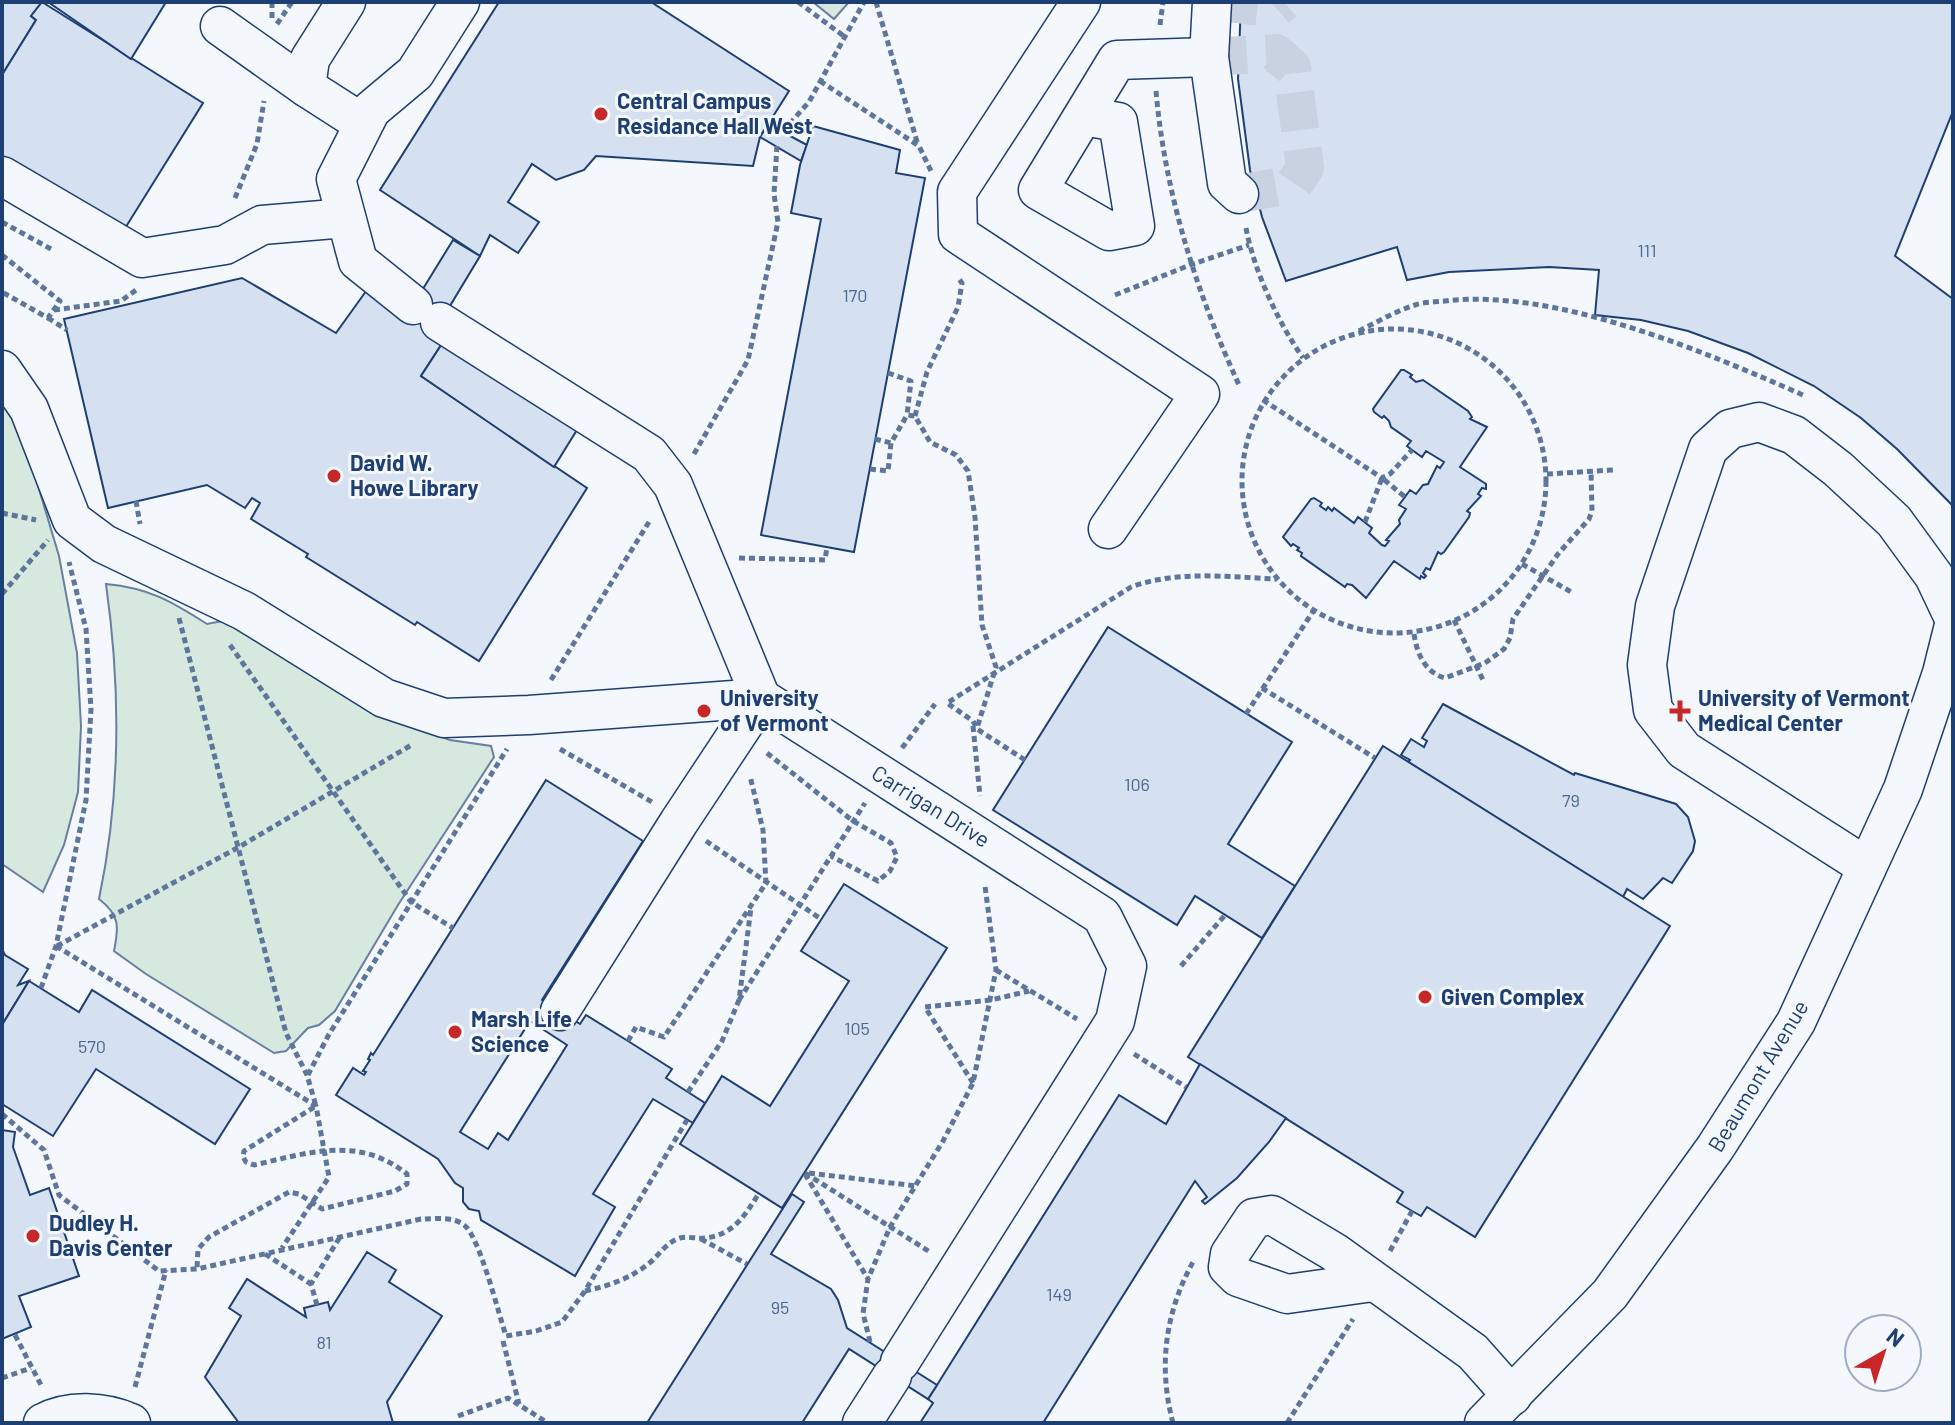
<svg xmlns="http://www.w3.org/2000/svg" width="1955" height="1425" viewBox="0 0 1955 1425" font-family="Barlow,sans-serif">
<rect width="100%" height="100%" fill="#f4f7fb"/>
<g fill="#d7e8df" stroke="#687fa3" stroke-width="2">
<polygon points="813,2 849,2 834,19"/>
<polygon points="2,400 17,428 36,479 59,556 77,653 81,726 78,792 64,845 43,892 2,864"/>
<path d="M106,584c43,4 65,17 101,40l15,-3 39,14 144,89 45,16 41,6 3,11 -96,148 -63,106 -16,14 -11,3 -22,23 -12,2 -128,-79 -32,-23c5,-24 6,-36 -15,-52 22,-105 22,-209 7,-315z"/>
</g>
<g fill="#d5e0f0" stroke="#1d3f73" stroke-width="2" fill-rule="evenodd">
<polygon points="2,2 42,2 31,16 36,20 2,75"/>
<polygon points="42,2 203,103 119,238 2,167 2,75 36,20 31,16"/>
<polygon points="48,2 166,2 131,59"/>
<polygon points="499,2 651,2 789,91 760,137 753,166 596,156 584,170 556,180 532,164 508,202 539,222 518,253 490,235 480,256 380,190"/>
<polygon points="1241,2 1953,2 1953,111 1895,256 1953,299 1953,506 1897,449 1861,418 1814,386 1748,353 1688,331 1641,320 1595,315 1599,270 1549,267 1449,272 1407,280 1397,247 1286,281 1262,217 1250,170 1238,79"/>
<polygon points="768,124 807,145 801,161 760,137"/>
<polygon points="813,126 900,150 896,173 925,178 854,552 761,535 821,219 791,213 800,165"/>
<polygon points="453,240 480,256 436,329 413,305"/>
<polygon points="242,278 336,333 369,287 447,336 421,376 587,488 479,661 417,622 415,625 306,557 308,554 251,519 260,503 252,498 245,508 207,485 108,508 64,319"/>
<polygon points="447,336 580,425 554,467 421,376"/>
<polygon points="1401,370 1404,370 1412,375 1410,377 1416,382 1423,380 1468,411 1472,417 1470,419 1487,427 1460,467 1486,484 1486,489 1482,488 1478,494 1481,496 1467,511 1470,513 1469,517 1444,552 1441,554 1438,552 1430,570 1426,568 1423,573 1426,576 1424,578 1421,576 1420,579 1394,561 1366,598 1352,585 1347,584 1345,587 1301,556 1302,553 1297,550 1299,548 1293,544 1291,546 1283,537 1311,499 1314,498 1322,503 1320,506 1326,510 1328,507 1332,511 1334,508 1354,523 1358,517 1372,528 1369,533 1382,545 1385,546 1389,541 1386,540 1400,524 1399,520 1406,509 1399,505 1405,497 1410,490 1416,494 1423,485 1428,484 1437,466 1440,468 1444,462 1426,451 1422,457 1412,450 1407,446 1411,441 1391,427 1389,421 1384,416 1382,418 1374,412 1373,409"/>
<polygon points="1108,627 1292,742 1228,844 1295,886 1262,938 1195,896 1177,925 993,810"/>
<polygon points="1443,704 1574,775 1575,773 1676,804 1688,817 1695,841 1693,851 1672,883 1663,878 1643,899 1627,889 1623,897 1408,762 1410,760 1401,755 1411,739 1424,747 1427,741 1422,738"/>
<polygon points="1383,746 1670,926 1475,1237 1427,1207 1421,1216 1412,1211 1397,1202 1403,1192 1188,1057"/>
<path d="M546,780l97,61 -101,159 38,24 6,-9 42,26 44,28 -6,9 39,25 -12,20 -40,-24 -60,95 22,13 -40,69 -94,-56 -2,-9 -10,-2 -6,-7v-14l-8,-5 -17,-24 -102,-64 17,-27 11,7 2,-3 -3,-1 7,-11 -2,-1 3,-6 2,2zM530,1021l37,24 -59,95 -10,-7 -10,16 -28,-17z"/>
<polygon points="844,884 947,948 782,1208 680,1144 722,1076 770,1106 849,981 801,951"/>
<polygon points="2,949 5,955 28,969 18,985 29,981 2,1025"/>
<polygon points="29,981 79,1012 92,990 250,1089 215,1144 96,1069 53,1136 2,1104 2,1025"/>
<polygon points="1200,1064 1286,1118 1269,1142 1237,1178 1205,1204 1202,1201 1207,1197 1195,1181 1043,1423 920,1423 933,1403 928,1399 937,1385 1119,1095 1166,1124"/>
<polygon points="2,1130 15,1132 13,1147 30,1195 49,1188 79,1276 19,1296 31,1327 2,1339"/>
<polygon points="792,1194 804,1202 771,1254 831,1289 838,1300 847,1328 937,1385 928,1399 849,1349 802,1423 647,1423"/>
<polygon points="367,1252 396,1270 389,1282 442,1316 387,1402 393,1423 239,1423 205,1377 241,1316 229,1308 247,1279 306,1317 304,1308 328,1302 330,1310"/>
</g>
<g fill="none" stroke-linecap="round" stroke-linejoin="round">
<g stroke="#c9d2e0" stroke-width="38" stroke-dasharray="38 19" stroke-linecap="butt">
<polyline points="1220,2 1276,9 1284,2"/>
<polyline points="1209,57 1276,53 1292,67 1305,168 1294,184 1239,194"/>
</g>
<g stroke="#1d3f73" stroke-width="41">
<g id="minor">
<polyline points="346,2 310,59 306,87 362,123"/>
<polyline points="1081,2 957,192 958,234 1200,394 1108,529"/>
<polyline points="1212,2 1209,57 1227,183 1239,194"/>
<polyline points="220,26 306,87"/>
<polyline points="1083,116 1118,122 1135,226 1109,231 1038,190 1117,60 1209,57"/>
<polyline points="2,176 142,258 225,245 262,225 346,218"/>
<polyline points="413,305 358,261 336,179 371,110 415,73 460,2"/>
<polyline points="440,322 649,454 673,485 761,698 1102,916 1127,966 1115,1021 900,1362"/>
<polyline points="2,370 29,409 72,520 104,544 244,611 384,698 444,718 529,715 761,698"/>
<polyline points="1867,867 1684,750 1653,710 1647,665 1655,606 1708,449 1730,429 1759,422 1794,435 1838,469 1894,521 1934,576 1953,616"/>
<polyline points="560,1011 679,822 761,698"/>
<polyline points="1373,1282 1287,1294 1238,1277 1228,1267 1230,1254 1254,1218 1272,1215 1334,1252 1473,1352 1512,1396"/>
<path d="M43,1423c26,-14 61,-12 88,0"/>
<polyline points="862,1423 892,1376"/>
<polyline points="1484,1423 1610,1294 1715,1148 1796,1022 1903,789 1942,673 1953,629"/>
</g>
</g>
<g stroke="#5e769c" stroke-width="5" stroke-dasharray="6 4" stroke-linecap="butt">
<polyline points="272,2 272,21"/>
<polyline points="798,2 845,37"/>
<polyline points="876,2 918,145"/>
<polyline points="277,24 292,2"/>
<polyline points="1160,25 1163,2"/>
<polyline points="820,81 919,146 931,171"/>
<path d="M1156,91c9,103 40,200 83,294"/>
<polyline points="783,131 809,102 864,2"/>
<polyline points="235,198 257,144 264,101"/>
<polyline points="2,222 51,249"/>
<path d="M1246,228c8,43 32,94 57,130"/>
<polyline points="2,255 60,301 48,318 2,292"/>
<polyline points="1115,295 1190,265 1249,245"/>
<polyline points="54,310 121,301 136,290"/>
<polyline points="48,318 67,330"/>
<circle cx="1394" cy="481" r="152"/>
<path d="M1359,331c18,-9 37,-20 56,-26 9,-3 20,-3 30,-4 110,-13 258,50 358,94"/>
<polyline points="888,373 911,381 907,415"/>
<polyline points="1263,400 1382,478 1390,474 1412,450"/>
<polyline points="915,416 927,372 958,307 962,283 959,279"/>
<polyline points="875,439 891,443"/>
<polyline points="694,454 748,360 778,222 774,194 777,145"/>
<polyline points="870,469 888,471 891,443 907,415 915,416 930,442 956,455 968,471 975,517 982,625 996,667 977,728"/>
<polyline points="1547,474 1613,470"/>
<polyline points="136,501 140,524"/>
<polyline points="2,513 36,520"/>
<polyline points="1365,522 1382,478 1405,497"/>
<polyline points="739,558 825,560 827,547"/>
<polyline points="1522,564 1573,593"/>
<polyline points="2,594 48,540"/>
<path d="M179,618l107,415 21,42 9,31 -72,45 -1,6 3,5 8,3c54,-12 104,-30 153,9v10l-12,7 -73,18 -23,-15 -10,-2 -80,45 -11,12 -1,20"/>
<polyline points="1454,620 1483,680"/>
<path d="M1414,634c3,19 10,38 31,44l40,-15 19,-14 6,-11 3,-19 45,-65 31,-35 3,-8 -1,-40"/>
<polyline points="230,645 411,902 453,928"/>
<polyline points="551,680 649,522"/>
<polyline points="1262,688 1375,758"/>
<polyline points="1246,714 1314,610"/>
<polyline points="973,726 980,796"/>
<polyline points="902,748 935,704"/>
<polyline points="560,749 652,802"/>
<polyline points="767,753 853,821 891,843 897,857 890,871 878,881 831,856"/>
<path d="M1025,760l-48,-31 -4,-8 -26,-18 184,-116c47,-17 96,-10 146,-8"/>
<polyline points="706,841 821,919"/>
<polyline points="56,946 316,1106 329,1177 282,1248"/>
<polyline points="57,946 239,847 413,744"/>
<polyline points="1181,966 1225,915"/>
<polyline points="996,970 1077,1019"/>
<polyline points="41,988 56,946 86,800 91,709 86,629 69,562"/>
<polyline points="739,1000 865,803"/>
<polyline points="628,1041 636,1027 664,1037 766,883 763,830 750,776"/>
<polyline points="1134,1054 1186,1087"/>
<polyline points="308,1075 328,1036 507,749"/>
<polyline points="973,1083 925,1007 991,1000 1029,991"/>
<polyline points="688,1092 722,1041 739,1000 751,908"/>
<path d="M2,1114l42,36 15,45 100,76 38,-2 224,-50c14,0 31,-3 43,6 15,10 35,90 42,111l30,-5 26,-9 23,-31 102,-171"/>
<polyline points="805,1173 930,1252"/>
<polyline points="809,1173 916,1186"/>
<polyline points="805,1174 868,1279"/>
<polyline points="701,1239 747,1264"/>
<polyline points="1390,1251 1412,1211"/>
<polyline points="265,1254 311,1284"/>
<path d="M585,1291c23,-5 44,-12 62,-26 11,-8 19,-23 33,-27 8,-2 17,1 25,0 28,-3 40,-22 54,-45"/>
<polyline points="317,1305 311,1284 340,1237"/>
<polyline points="15,1335 41,1385"/>
<polyline points="503,1341 519,1404"/>
<polyline points="870,1342 863,1313 868,1279 890,1227 943,1141 973,1083 996,970 985,886"/>
<polyline points="2,1378 31,1368"/>
<polyline points="135,1387 166,1270"/>
<polyline points="458,1416 508,1398 548,1423"/>
<path d="M1173,1423c-15,-56 -8,-110 20,-161"/>
<polyline points="1287,1423 1353,1319"/>
</g>
<use href="#minor" stroke="#f4f7fb" stroke-width="38"/>
</g>
<g fill="#c62828" stroke="#f4f7fb" stroke-width="3">
<circle cx="601" cy="114" r="8"/>
<circle cx="334" cy="476" r="8"/>
<circle cx="704" cy="711" r="8"/>
<path d="M1676 699h8v8h8v8h-8v8h-8v-8h-8v-8h8z"/>
<circle cx="1425" cy="997" r="8"/>
<circle cx="455" cy="1032" r="8"/>
<circle cx="33" cy="1236" r="8"/>
</g>
<g text-anchor="middle" stroke-width="6" stroke-linejoin="round" paint-order="stroke">
<g font-size="18" fill="#4b6792">
<text x="1647" y="257">111</text>
<text x="855" y="302">170</text>
<text x="1137" y="791">106</text>
<text x="1571" y="807">79</text>
<text x="857" y="1035">105</text>
<text x="92" y="1053">570</text>
<text x="1059" y="1301">149</text>
<text x="780" y="1314">95</text>
<text x="324" y="1349">81</text>
</g>
<g font-size="22" font-weight="bold" fill="#1d3f73" stroke="#f4f7fb" text-anchor="start">
<text x="617" y="109">Central Campus<tspan x="617" dy="25">Residance Hall West</tspan></text>
<text x="350" y="471">David W.<tspan x="350" dy="25">Howe Library</tspan></text>
<text x="720" y="706">University<tspan x="720" dy="25">of Vermont</tspan></text>
<text x="1698" y="706">University of Vermont<tspan x="1698" dy="25">Medical Center</tspan></text>
<text x="1441" y="1005">Given Complex</text>
<text x="471" y="1027">Marsh Life<tspan x="471" dy="25">Science</tspan></text>
<text x="49" y="1231">Dudley H.<tspan x="49" dy="25">Davis Center</tspan></text>
</g>
<g font-size="22" fill="#1d3f73" stroke="#f4f7fb">
<text transform="translate(931 806) rotate(32)" y="8">Carrigan Drive</text>
<text transform="translate(1758 1076) rotate(-59)" y="8">Beaumont Avenue</text>
</g>
</g>
<rect width="1955" height="1425" fill="none" stroke="#1d3f73" stroke-width="8"/>
<g transform="translate(1883 1353) rotate(39)"><circle r="38" fill="#f4f7fb" stroke="#9eadc5" stroke-width="2"/>
<path d="M0-6L14 30L0 20L-14 30Z" fill="#c62828"/>
<text y="-12" font-size="22" font-weight="bold" text-anchor="middle" fill="#1d3f73">N</text>
</g>
</svg>
